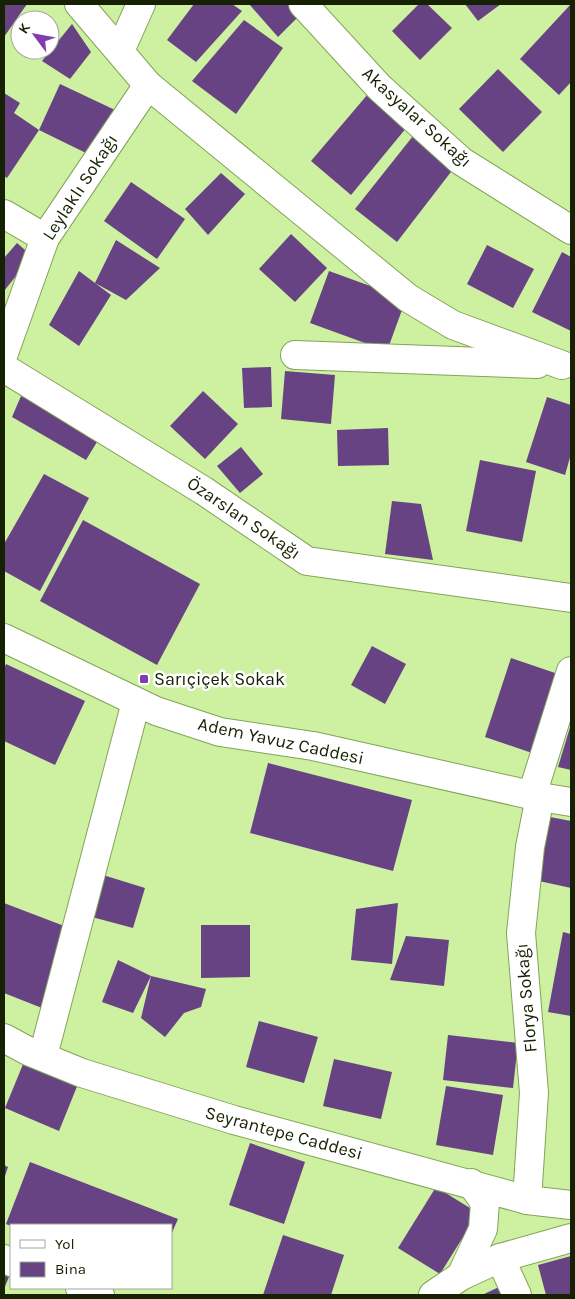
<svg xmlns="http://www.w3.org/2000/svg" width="575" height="1299" viewBox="0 0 575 1299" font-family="Karla,sans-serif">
<rect width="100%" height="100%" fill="#cdf0a1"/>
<g fill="#674384">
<polygon points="4,4 27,4 4,37"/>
<polygon points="194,4 232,4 242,11 196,62 167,40"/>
<polygon points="249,4 292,4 302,13 278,37"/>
<polygon points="419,4 427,4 452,28 420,60 392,31"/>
<polygon points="465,4 501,4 478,21"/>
<polygon points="571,4 571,82 559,95 520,59"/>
<polygon points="244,20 283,48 236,114 192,81"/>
<polygon points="72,24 91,52 70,79 42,61"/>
<polygon points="498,69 542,112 503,152 459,109"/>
<polygon points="60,84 115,110 88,154 39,130"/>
<polygon points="4,93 20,103 14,113 39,130 7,178 4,176"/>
<polygon points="368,94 407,127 351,195 311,161"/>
<polygon points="413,136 454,168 397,242 355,209"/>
<polygon points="221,173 245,194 208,235 185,209"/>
<polygon points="131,182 185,219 157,259 104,221"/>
<polygon points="291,234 327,268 295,302 259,269"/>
<polygon points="116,240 160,268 126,300 95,283 111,295 79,346 49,325 79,271 95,283"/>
<polygon points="17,243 32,256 4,291 4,258"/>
<polygon points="487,245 534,269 513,308 467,284"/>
<polygon points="562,252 571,257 571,331 532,312"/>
<polygon points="329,271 406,299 387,351 310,323"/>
<polygon points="271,367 272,407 244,408 242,368"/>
<polygon points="285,371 335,375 331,424 281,419"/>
<polygon points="203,391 238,424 205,459 170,426"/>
<polygon points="21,396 100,437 86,460 12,417"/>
<polygon points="547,397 571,405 571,454 565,475 526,462"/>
<polygon points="388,428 389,465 338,466 337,430"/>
<polygon points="241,447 263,474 240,493 217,466"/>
<polygon points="480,460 536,471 522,542 466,531"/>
<polygon points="44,474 89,498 40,591 4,571 4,544"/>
<polygon points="392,501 421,504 433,560 385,554"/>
<polygon points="83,520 200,584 157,665 40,601"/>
<polygon points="372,646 406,664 385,704 351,685"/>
<polygon points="511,658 558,674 532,753 485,737"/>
<polygon points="6,664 85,701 55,765 4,741 4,669"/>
<polygon points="571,724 571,770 558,767"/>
<polygon points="268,763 412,800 393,871 250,833"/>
<polygon points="550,817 571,821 571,888 539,881"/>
<polygon points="103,875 145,888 133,928 92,917"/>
<polygon points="4,903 72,929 47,1010 4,993"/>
<polygon points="398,903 392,964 351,960 356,909"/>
<polygon points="201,925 250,925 250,977 201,978"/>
<polygon points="563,932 571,934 571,1016 548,1012"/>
<polygon points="406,936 449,940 444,986 390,980"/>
<polygon points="118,960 151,976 133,1013 102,1002"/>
<polygon points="151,976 206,989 201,1007 184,1013 165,1037 141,1018"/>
<polygon points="259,1021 318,1037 304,1083 246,1067"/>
<polygon points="448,1035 518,1043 513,1088 443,1080"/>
<polygon points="26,1057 80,1079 59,1131 5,1108"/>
<polygon points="334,1059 392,1072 381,1119 323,1106"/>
<polygon points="446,1086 503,1095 493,1155 436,1145"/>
<polygon points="250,1143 305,1162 284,1224 229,1205"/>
<polygon points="30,1162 178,1219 171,1235 171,1225 11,1226 6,1224"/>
<polygon points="4,1165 8,1167 4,1179"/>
<polygon points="436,1187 478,1213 440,1274 398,1248"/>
<polygon points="283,1235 344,1255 331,1295 263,1295"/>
<polygon points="571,1256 571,1295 546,1295 538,1265"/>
<polygon points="4,1275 9,1277 4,1289"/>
<polygon points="499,1287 502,1295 482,1295"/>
</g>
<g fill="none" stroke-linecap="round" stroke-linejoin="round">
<g stroke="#83a458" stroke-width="30">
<g id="street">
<polyline points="79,4 148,85 408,298 453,325 562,365"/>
<polyline points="303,4 379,87 461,161 571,230"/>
<polyline points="120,51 141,4"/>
<polyline points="4,214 45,238"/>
<polyline points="4,353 45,238 148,85"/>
<polyline points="295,355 537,364"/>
<polyline points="4,368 204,491 307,561 571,598"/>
<polyline points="532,795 571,671"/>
<polyline points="4,1038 28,1051 82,1073 234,1120 527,1200 571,1205"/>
<polyline points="43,1056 136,702"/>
<polyline points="527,1200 534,1093 521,933 530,847 540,797"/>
<polyline points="4,1259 11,1262"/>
<polyline points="461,1276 483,1229 485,1203 471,1183"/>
<polyline points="80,1288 100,1295"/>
</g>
</g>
<g stroke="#83a458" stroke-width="30">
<g id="secondary">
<polyline points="4,638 156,711 220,732 313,746 540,797 571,802"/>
<polyline points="500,1258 517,1295"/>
<polyline points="433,1295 461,1276 500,1258 571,1238"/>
</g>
</g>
<use href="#street" stroke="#fff" stroke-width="28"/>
<use href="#secondary" stroke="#fff" stroke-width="28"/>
</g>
<rect fill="#803cb0" stroke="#fff" stroke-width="2" x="139" y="674" width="10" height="10" rx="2.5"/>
<g text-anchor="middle" stroke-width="5" stroke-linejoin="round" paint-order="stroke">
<g font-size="18" fill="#152102" stroke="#fff">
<text transform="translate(417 117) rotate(42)" y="6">Akasyalar Sokağı</text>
<text transform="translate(80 187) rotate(-57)" y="6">Leylaklı Sokağı</text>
<text transform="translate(244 518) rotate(34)" y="6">Özarslan Sokağı</text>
<text transform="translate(281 741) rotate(12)" y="6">Adem Yavuz Caddesi</text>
<text transform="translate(526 998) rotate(-95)" y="6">Florya Sokağı</text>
<text transform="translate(284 1133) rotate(15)" y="6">Seyrantepe Caddesi</text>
</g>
<g font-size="18" fill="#152102" stroke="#fff" text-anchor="start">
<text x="154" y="685">Sarıçiçek Sokak</text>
</g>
</g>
<rect width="575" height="1299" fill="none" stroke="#152102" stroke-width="10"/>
<rect x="10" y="1224" width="162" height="65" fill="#ffffff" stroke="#a1a69a"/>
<rect x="20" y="1240" width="25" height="8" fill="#ffffff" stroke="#a1a69a"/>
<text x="55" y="1249" font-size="15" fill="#152102">Yol</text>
<rect x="20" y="1262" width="25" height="15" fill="#674384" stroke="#a1a69a"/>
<text x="55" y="1274" font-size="15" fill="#152102">Bina</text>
<g transform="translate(35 35) rotate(302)"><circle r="24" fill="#ffffff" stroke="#a1a69a"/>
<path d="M0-4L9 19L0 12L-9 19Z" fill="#803cb0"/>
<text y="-8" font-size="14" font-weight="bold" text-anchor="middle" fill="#152102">K</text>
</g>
</svg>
